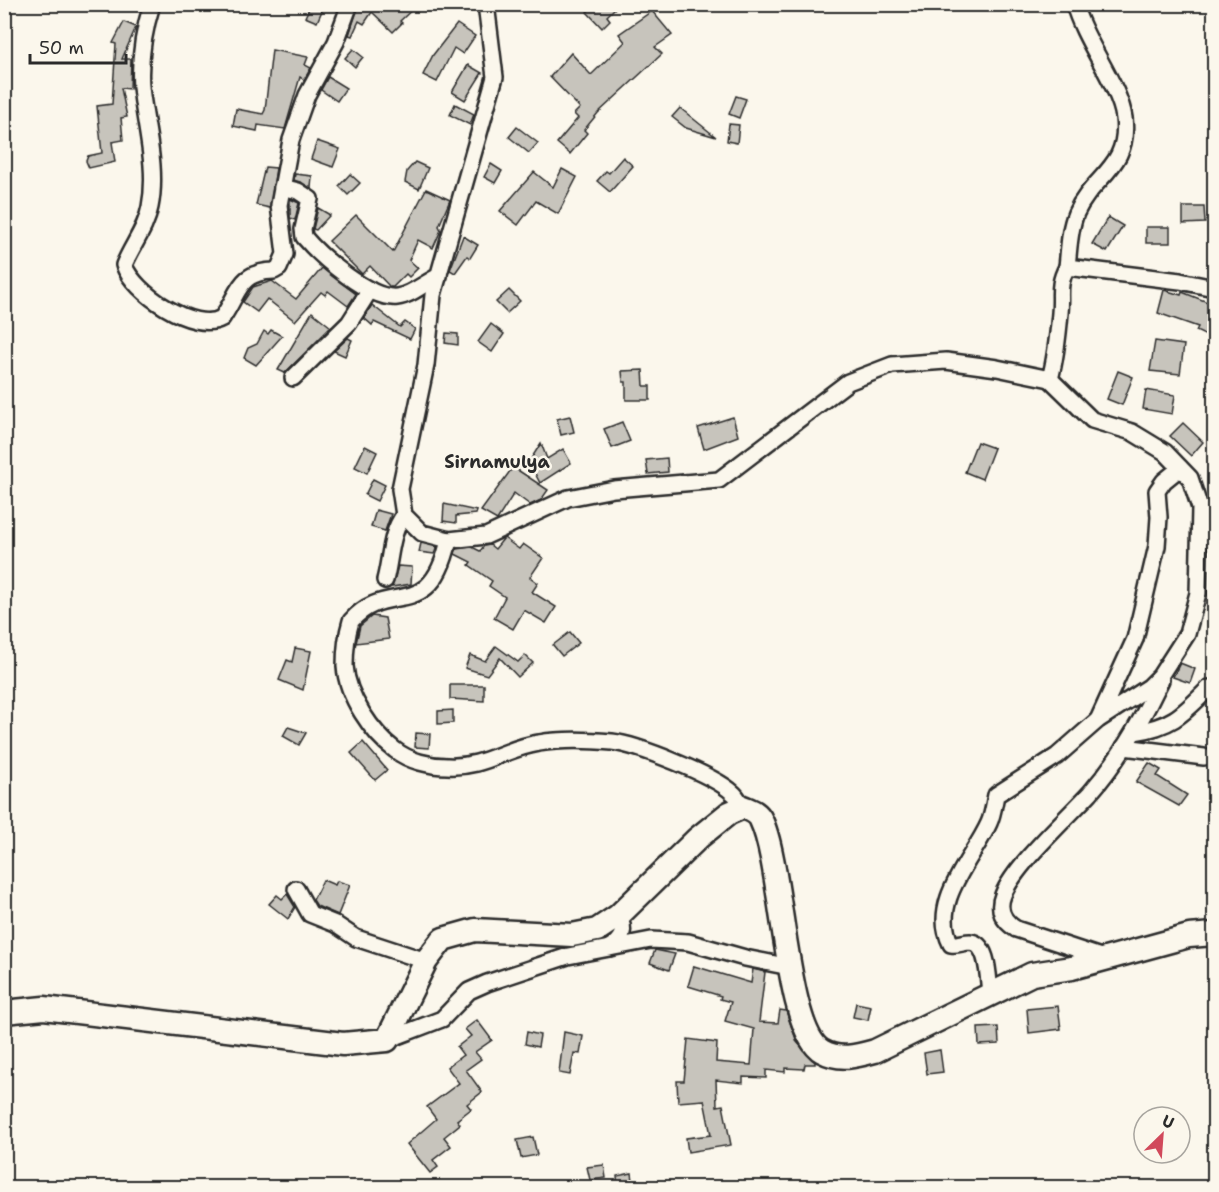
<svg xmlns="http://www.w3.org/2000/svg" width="1219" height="1192" viewBox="0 0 1219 1192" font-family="'Shantell Sans',sans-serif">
<rect width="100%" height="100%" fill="#fbf7ec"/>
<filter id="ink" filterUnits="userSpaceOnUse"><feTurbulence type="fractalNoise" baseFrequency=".0167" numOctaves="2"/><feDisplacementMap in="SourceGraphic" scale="12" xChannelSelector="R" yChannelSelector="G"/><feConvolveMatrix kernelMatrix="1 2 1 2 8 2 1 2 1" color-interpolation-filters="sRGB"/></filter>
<g filter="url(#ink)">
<g fill="#c7c4bc" stroke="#2b2b2b" stroke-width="1.5">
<polygon points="311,4 325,4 317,22 305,17"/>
<polygon points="359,4 418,4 400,21 402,23 393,32 372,12 364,24 359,21 352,36 349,35"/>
<polygon points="595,4 619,4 607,16 610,20 602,28 587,12"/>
<polygon points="652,11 672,35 655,47 662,54 598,113 584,130 587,133 570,154 557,143 578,118 574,114 580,108 550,77 571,53 591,75 625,42 619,34"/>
<polygon points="124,22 136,27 122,59 131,59 130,89 121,88 127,117 121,118 123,140 112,142 115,162 89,168 86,161 88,156 102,153 97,106 112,104 116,44 113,43"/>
<polygon points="457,24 475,36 463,54 454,48 437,82 423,75 433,55"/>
<polygon points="353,49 363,57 355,67 345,58"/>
<polygon points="272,50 308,57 305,65 311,68 304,80 300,77 285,129 258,125 257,131 233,126 236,109 263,114 265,110"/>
<polygon points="468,65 482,73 465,100 452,92"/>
<polygon points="328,77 346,88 337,101 321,90"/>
<polygon points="736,96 746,99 739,118 729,114"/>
<polygon points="455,104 474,114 470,125 450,115"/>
<polygon points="680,108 716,137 686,128 672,117"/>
<polygon points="729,124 739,125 737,143 727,141"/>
<polygon points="517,127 538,143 529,153 509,137"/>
<polygon points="317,141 340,149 333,167 311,159"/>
<polygon points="623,157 633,166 610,192 597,181 606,171 609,173"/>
<polygon points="415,162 428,168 419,189 405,182 407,171"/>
<polygon points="491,164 502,171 495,183 484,177"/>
<polygon points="265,167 276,168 270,208 256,205"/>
<polygon points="562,169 577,177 558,214 536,201 518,225 500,211 534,172 553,187"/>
<polygon points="295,174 312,176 311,188 294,180"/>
<polygon points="350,174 360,183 348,195 339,186"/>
<polygon points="426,189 450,200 439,226 441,230 433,248 418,240 409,260 418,268 409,277 406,274 393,287 390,287 370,266 362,274 329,241 356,215 393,252"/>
<polygon points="290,199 299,203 295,220 290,218"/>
<polygon points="1183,207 1204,207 1205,223 1183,224"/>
<polygon points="318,208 330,215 316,230 313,229"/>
<polygon points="1108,217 1123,226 1107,252 1092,244"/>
<rect x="1146" y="227" width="24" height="16"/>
<polygon points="463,236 478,245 470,258 467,256 455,273 450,270"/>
<polygon points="322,268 356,294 348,306 328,291 325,295 321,292 295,321 267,299 257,312 243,302 253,287 272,281 296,299"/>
<polygon points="509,290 520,301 507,313 496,302"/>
<polygon points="1164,290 1181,295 1182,292 1215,305 1215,340 1196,331 1198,327 1158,313"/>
<polygon points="372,305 400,327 405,322 415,329 410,339 374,322 372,325 364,318"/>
<polygon points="312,312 331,327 285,373 278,370"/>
<polygon points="491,324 504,334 492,352 478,342"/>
<polygon points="271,330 282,336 256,365 244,358 248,348 257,344 264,331 268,334"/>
<polygon points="446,333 458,334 458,345 445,343"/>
<polygon points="348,338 352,340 345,356 334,351"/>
<polygon points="1155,341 1184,345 1180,374 1150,371"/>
<polygon points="643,370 644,386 650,386 650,400 626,400 626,382 623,382 622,371"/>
<polygon points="1118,371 1133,377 1122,405 1107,399"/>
<polygon points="1146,390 1175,395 1172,414 1143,409"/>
<polygon points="570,416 574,432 561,435 557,419"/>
<polygon points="733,417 738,436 704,449 698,428"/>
<polygon points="622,422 630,441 612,448 604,429"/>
<polygon points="1183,423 1203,442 1191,456 1170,436"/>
<polygon points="977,442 994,448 982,479 965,472"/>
<polygon points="541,443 547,459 563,449 571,463 540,483 529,462"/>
<polygon points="365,446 377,452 367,473 355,467"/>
<polygon points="667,458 668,472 648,474 646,460"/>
<polygon points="513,467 548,490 541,500 530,505 514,493 497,520 481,511"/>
<polygon points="373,479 385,485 377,501 365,495"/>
<polygon points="444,504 477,511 476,514 456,516 456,523 443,521"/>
<polygon points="376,510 391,514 385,531 371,527"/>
<polygon points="504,538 519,549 523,544 543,558 530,577 538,583 532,592 556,607 546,623 524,610 513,629 494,618 505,597 489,586 492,581 469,565 471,562 455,554 456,549 472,547 480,551 484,546 490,545 495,549"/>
<polygon points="421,543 437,547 434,554 419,552"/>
<polygon points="398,566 412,567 411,584 392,587"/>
<polygon points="372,616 385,618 389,639 356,643 360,626"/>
<polygon points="570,632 579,643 562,656 553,645"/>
<polygon points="496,646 518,662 525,655 533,663 518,677 500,658 487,675 465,668 470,655 485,661"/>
<polygon points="295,648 311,651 303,690 279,680 287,660 292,662"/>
<polygon points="1180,663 1195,669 1190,683 1173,677"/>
<polygon points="450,685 484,685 484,701 450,699"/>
<polygon points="453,710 453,723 438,724 438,711"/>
<polygon points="288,727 306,733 299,745 283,736"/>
<polygon points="416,733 430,734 429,748 415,747"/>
<polygon points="363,742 387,770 375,780 351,753"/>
<polygon points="1149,763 1161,770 1157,776 1187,795 1179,806 1136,782"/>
<polygon points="323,880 335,885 337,881 350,885 338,915 317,906 313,900"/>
<polygon points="287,894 295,907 288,919 269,904 277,895 282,899"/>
<polygon points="655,950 675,954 669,970 650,963"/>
<polygon points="694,966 751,983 753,969 765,972 759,1022 778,1023 780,1010 786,1011 797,1042 815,1062 815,1064 805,1064 804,1069 785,1068 785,1072 766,1070 766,1078 743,1077 743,1083 716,1080 717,1106 723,1105 731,1145 688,1152 686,1138 711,1135 704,1100 678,1102 677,1081 684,1081 688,1039 717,1043 716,1062 751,1065 754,1029 725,1021 731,1002 720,999 721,996 688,986"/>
<polygon points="856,1003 871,1006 868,1020 853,1017"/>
<polygon points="1058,1006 1061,1029 1029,1033 1027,1009"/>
<polygon points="477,1020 492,1040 475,1052 481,1059 466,1070 482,1092 467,1104 471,1109 457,1120 460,1124 444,1137 451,1146 433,1160 438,1167 430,1173 407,1144 436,1119 427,1107 459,1083 447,1067 463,1055 457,1047 471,1036 465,1029"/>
<polygon points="998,1027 999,1044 979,1045 978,1028"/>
<polygon points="527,1032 540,1035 538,1047 525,1044"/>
<polygon points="564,1032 583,1036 580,1054 574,1053 570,1075 559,1073"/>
<polygon points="940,1050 943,1072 927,1074 924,1053"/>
<polygon points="533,1137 537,1155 521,1158 517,1140"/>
<polygon points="604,1165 606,1178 590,1180 587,1167"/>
<polygon points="632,1173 634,1188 618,1188 617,1176"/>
</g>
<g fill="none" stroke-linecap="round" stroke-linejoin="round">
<g stroke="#2b2b2b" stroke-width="20">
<g id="minor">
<path d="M152,4c-8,26 -13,56 -11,83 4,39 17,81 9,120 -4,22 -18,38 -26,58 9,27 70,69 98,53 18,-26 16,-46 52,-47l5,-3 6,-14 -6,-49 12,-65 16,-45 29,-53 14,-38"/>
<path d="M486,4l9,73 -62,218 -7,70 -26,124 4,26 18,18 27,7 37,-4 82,-38 46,-9 105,-9 129,-98 44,-17 54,-4 51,7 53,11c6,-22 8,-43 10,-66 2,-20 -3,-27 7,-46l113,14 34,7"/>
<path d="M282,187l16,4 12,8 -7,30 1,8c17,20 66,63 93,60 15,-2 29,-15 42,-21"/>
<path d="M1067,267c2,-17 2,-37 9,-54 17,-38 54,-45 48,-95 -4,-32 -40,-77 -50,-114"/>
<polyline points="293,378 349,323 370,290"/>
<path d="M449,540c-19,85 -61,38 -98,81 -4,13 -6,31 -6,45 2,30 27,67 50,84 14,11 35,16 52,16 38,2 58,-18 92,-23 23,-4 49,-3 73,-1 26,3 102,33 121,51 4,3 7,10 10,14"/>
<path d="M385,580c6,-22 5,-47 19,-65"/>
<polyline points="1098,720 1135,639 1157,546 1159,517 1157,491 1164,481 1180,468"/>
<path d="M1134,732c38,-5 49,-18 75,-44"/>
<polyline points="1124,747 1204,757"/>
<polyline points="296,889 310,914 335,924 356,938 426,961"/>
<path d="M609,948c13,-8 18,-18 9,-32"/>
<path d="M1107,959l-91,-30c-13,-8 -19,-19 -13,-34 11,-29 64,-77 87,-102 29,-33 52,-73 71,-113"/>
<path d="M990,993c-2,-13 -1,-50 -20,-51 -7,0 -11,3 -19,2 -22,-42 22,-85 38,-121 4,-9 5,-19 7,-28l61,-39 41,-36 51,-33 11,-11 27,-42 11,-41 2,-85 -10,-30 -25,-26 -33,-20 -40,-12 -42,-41"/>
<polyline points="387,1040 442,1019 469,991 487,983 568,956 651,940 688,942 745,958 790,967"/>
</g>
</g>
<g stroke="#2b2b2b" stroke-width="27">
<path id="secondary" d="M4,1012l40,-4 299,36 44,-4 39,-79 17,-22 32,-9 97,5 25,-5 21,-14 80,-78 31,-25 14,-6c7,3 15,5 18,13 22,45 24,210 61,231 18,10 35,5 53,0l157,-77 40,-6 117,-32 25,-2"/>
</g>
<use href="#minor" stroke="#fbf7ec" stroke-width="15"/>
<use href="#secondary" stroke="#fbf7ec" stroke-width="22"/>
</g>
</g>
<g text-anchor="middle" stroke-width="5" stroke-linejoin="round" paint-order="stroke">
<g font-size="18" font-weight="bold" fill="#2b2b2b" stroke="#fbf7ec">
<text x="497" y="468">Sirnamulya</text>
</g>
</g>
<rect width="1219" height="1192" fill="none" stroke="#fbf7ec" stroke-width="24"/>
<rect x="12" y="12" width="1195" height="1168" fill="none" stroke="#2b2b2b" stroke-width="2" filter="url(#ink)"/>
<g transform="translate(1162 1135) rotate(25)"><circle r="28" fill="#fbf7ec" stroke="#a8a59f" stroke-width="1.5"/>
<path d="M0-4.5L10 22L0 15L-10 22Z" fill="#d1495b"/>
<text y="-9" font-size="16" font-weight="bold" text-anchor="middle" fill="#2b2b2b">U</text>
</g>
<path d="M30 54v9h96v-9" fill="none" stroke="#2b2b2b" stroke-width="3"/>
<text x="39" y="54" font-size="18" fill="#2b2b2b" stroke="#fbf7ec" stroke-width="4.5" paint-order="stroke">50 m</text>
</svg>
